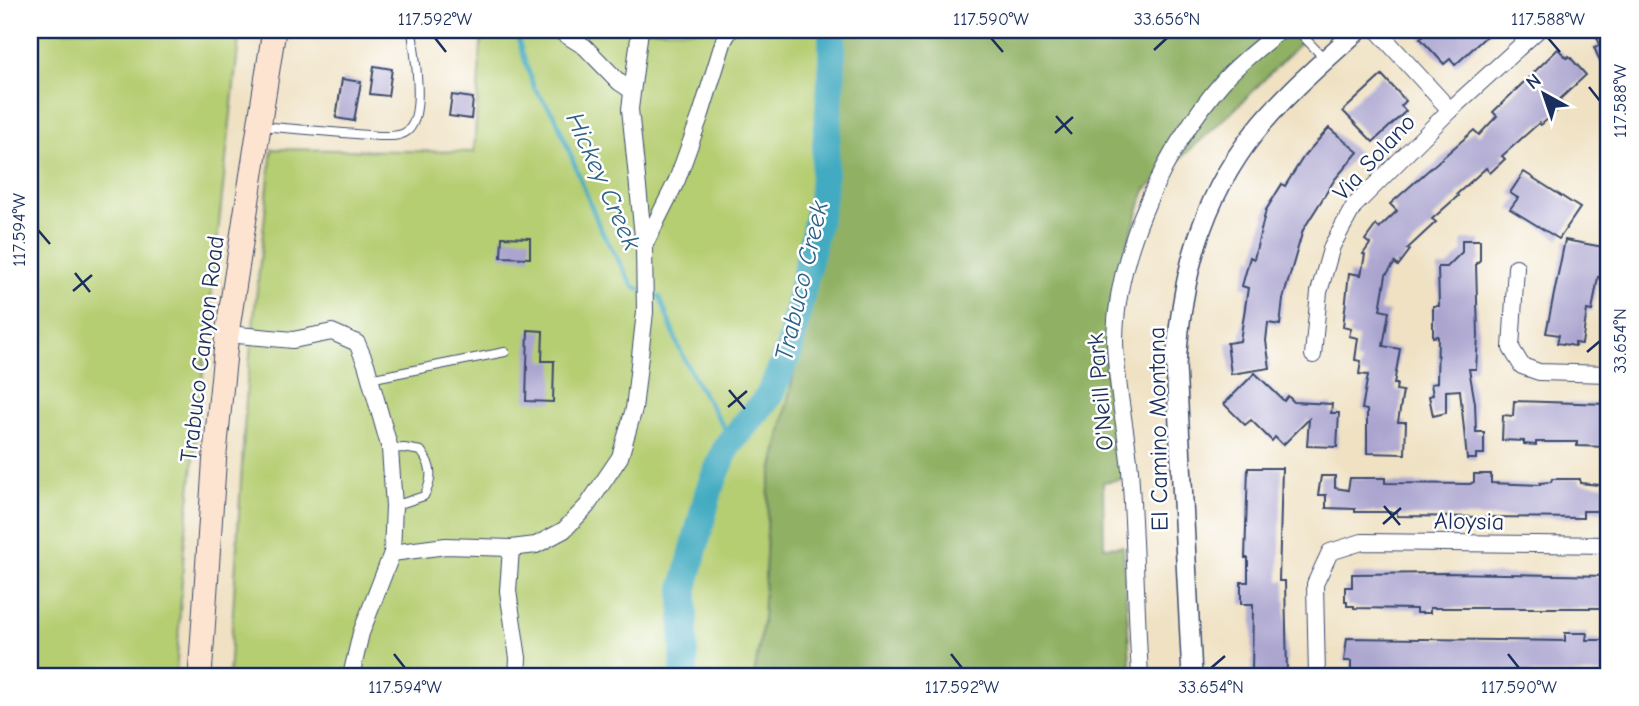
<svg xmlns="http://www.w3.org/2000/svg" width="1639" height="706" viewBox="0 0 1639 706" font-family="'Comic Neue',sans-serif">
<rect width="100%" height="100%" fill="#fff"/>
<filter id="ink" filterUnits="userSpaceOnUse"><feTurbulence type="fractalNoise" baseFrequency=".0143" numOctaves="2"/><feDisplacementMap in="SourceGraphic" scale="14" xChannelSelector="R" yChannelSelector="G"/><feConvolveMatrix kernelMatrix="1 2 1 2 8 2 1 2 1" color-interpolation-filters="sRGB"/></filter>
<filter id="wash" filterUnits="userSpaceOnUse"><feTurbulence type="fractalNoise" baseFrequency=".00686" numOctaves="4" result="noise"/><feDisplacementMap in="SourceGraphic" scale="28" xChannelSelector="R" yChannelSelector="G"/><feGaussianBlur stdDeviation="1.57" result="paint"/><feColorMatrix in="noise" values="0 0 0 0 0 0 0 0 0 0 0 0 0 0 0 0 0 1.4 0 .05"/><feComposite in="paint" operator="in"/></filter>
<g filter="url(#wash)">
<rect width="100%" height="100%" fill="#efe1c2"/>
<g fill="#b6ce72" stroke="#687e68" stroke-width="2">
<polygon points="30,30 240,30 184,548 176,676 30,676"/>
<polygon points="482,30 845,30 823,240 769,487 763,623 754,676 229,676 247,383 272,149 474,152"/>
</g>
<polygon fill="#90b164" stroke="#567061" stroke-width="2" points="845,30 1313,30 1232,112 1145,190 1110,299 1109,381 1124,479 1103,482 1104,547 1123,546 1131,676 754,676 763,623 769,487 823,240"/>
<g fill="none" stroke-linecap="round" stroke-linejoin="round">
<g stroke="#42abc1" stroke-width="4.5">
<polyline points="515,30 534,88 555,116 600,228 633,286 642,290"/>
<polyline points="650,293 660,297 679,348 696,382 725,429 727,446"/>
</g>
<polyline stroke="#42abc1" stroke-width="28" points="684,676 684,588 709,490 727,446 769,396 789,351 822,199 832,69 832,30"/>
</g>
<g id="blocks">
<g fill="#aaa4cf">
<polygon points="1430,30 1493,30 1455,65 1450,59 1444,64 1420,38"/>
<polygon points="1594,30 1609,30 1609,83 1594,47 1600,45"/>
<polygon points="1558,49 1567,58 1569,56 1586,75 1559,100 1564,105 1541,125 1539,123 1502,156 1505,159 1490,173 1486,168 1457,194 1458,196 1432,219 1436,222 1407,249 1410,250 1398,266 1395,263 1386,275 1380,310 1389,312 1383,346 1400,349 1394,384 1397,384 1396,390 1403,391 1398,422 1406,422 1405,454 1367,453 1367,410 1362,409 1368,375 1359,374 1361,361 1355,360 1358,338 1349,336 1351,329 1343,327 1349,273 1361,275 1365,255 1363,254 1370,244 1365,240 1376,225 1379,228 1397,211 1390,204 1474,130 1479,135 1497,116 1493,112"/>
<polygon points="374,66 392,69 388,96 370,94"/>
<polygon points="1382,75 1406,101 1401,106 1406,111 1373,142 1343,111"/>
<polygon points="342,79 361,82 354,121 336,118"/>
<polygon points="452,95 473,98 471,119 449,116"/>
<polygon points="1329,128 1358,152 1335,179 1303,230 1283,299 1280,325 1268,323 1266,341 1270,368 1231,374 1227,343 1240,341 1248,288 1242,286 1250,257 1254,259 1266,210 1282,184 1285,186 1304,156"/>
<polygon points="1524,172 1580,208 1559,239 1510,209 1518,198 1510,193"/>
<polygon points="502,237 530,238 530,258 501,257"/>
<polygon points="1462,240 1480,240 1480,260 1476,264 1478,336 1476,369 1469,369 1475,403 1476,432 1484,432 1484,454 1476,454 1476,459 1467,459 1460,390 1446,391 1446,413 1433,416 1429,396 1433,395 1431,384 1437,383 1438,336 1433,337 1433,306 1439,306 1438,267 1447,267 1462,252"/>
<polygon points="1565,240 1609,248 1603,278 1598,277 1592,311 1587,310 1582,344 1575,343 1575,346 1557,343 1559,335 1546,333"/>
<polygon points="528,330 543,331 542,361 554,361 553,402 526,401"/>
<polygon points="1255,373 1284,401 1288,396 1294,402 1332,404 1331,413 1339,413 1337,447 1307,446 1309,419 1283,445 1275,437 1272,441 1251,420 1245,425 1224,404"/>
<polygon points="1514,401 1607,404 1607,447 1577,446 1577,442 1536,442 1536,445 1524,444 1524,441 1502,440 1503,415 1513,416"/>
<polygon points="1248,468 1282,468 1279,581 1285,581 1287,674 1252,674 1253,604 1241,604 1241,582 1248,582 1248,558 1245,558"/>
<polygon points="1474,474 1491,474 1491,483 1540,485 1540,483 1551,482 1552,479 1580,479 1580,483 1609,486 1609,511 1583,511 1583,518 1397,516 1397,512 1355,512 1355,509 1326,508 1326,495 1318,495 1321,476 1335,476 1335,488 1348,490 1350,478 1385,478 1385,483 1470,484 1474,482"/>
<polygon points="1446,573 1609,576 1609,608 1430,608 1430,613 1416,613 1416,609 1354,608 1354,606 1347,606 1347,601 1345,601 1345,587 1352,587 1352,574"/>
<polygon points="1565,633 1587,633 1586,640 1609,640 1609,674 1351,672 1351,661 1344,661 1347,638 1565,641"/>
</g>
</g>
</g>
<g filter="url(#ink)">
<use href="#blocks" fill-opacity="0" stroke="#3b4a6d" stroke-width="2"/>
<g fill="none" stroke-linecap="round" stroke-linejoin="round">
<g stroke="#3b4a6d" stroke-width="10">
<g id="service">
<polyline points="1297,30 1324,58"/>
<path d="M260,126l119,10c9,0 20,1 27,-4 21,-14 8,-79 6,-102"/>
<polyline points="369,379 505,352"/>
<path d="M390,449l14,-1 17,3c12,16 12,28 3,45l-30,10"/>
</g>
</g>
<g stroke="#3b4a6d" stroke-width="18">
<g id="minor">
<polyline points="558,30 585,47 619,82 631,90"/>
<polyline points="1377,30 1450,110"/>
<polyline points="645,244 677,180 701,114 724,40 730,30"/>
<polyline points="1516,267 1511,348 1522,366 1539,372 1609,374"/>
<polyline points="227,334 293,340 332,332 357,343 366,364 390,449 394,506 392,553 361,633 351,676"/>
<polyline points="1313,355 1319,292 1332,246 1354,206 1450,110 1538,30"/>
<polyline points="392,553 446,546 511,548"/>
<polyline points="517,676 518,658 508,591 511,548 536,545 564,530 587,506 620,457 634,409 645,312 644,246 630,109 640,30"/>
<path d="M1140,676c-4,-69 -5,-137 -10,-206 -4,-44 -15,-88 -15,-132 2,-90 51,-191 110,-259 16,-18 37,-33 55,-49"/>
<polyline points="1317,676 1315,584 1330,552 1362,542 1609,545"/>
</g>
</g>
<g stroke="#3b4a6d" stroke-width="22">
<path id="tertiary" d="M1192,676l-16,-310c5,-86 24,-165 79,-234 30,-38 68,-70 103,-102"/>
</g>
<g stroke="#3b4a6d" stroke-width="25">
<polyline id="secondary" points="200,676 215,453 227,334 274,30"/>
</g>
<use href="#service" stroke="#fff" stroke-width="8"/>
<use href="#minor" stroke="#fff" stroke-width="16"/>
<use href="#tertiary" stroke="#fff" stroke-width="19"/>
<use href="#secondary" stroke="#fde4d0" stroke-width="23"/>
</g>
</g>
<path fill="none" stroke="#1b2f5e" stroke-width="2.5" d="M435,38l11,14M991,38l12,14M1548,38l12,14M1154,50l13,-12M1589,87l11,14M1056,116l16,18M1055,133l18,-16M38,230l12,14M75,273l15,19M73,291l19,-16M1587,352l13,-11M729,390l16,19M728,407l19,-16M1384,506l16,19M1383,524l18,-16M394,654l11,14M951,654l11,14M1508,654l11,14M1211,668l14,-12"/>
<g text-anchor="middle" stroke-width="5" stroke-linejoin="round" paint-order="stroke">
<g font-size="24" fill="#1b2f5e" stroke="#fff">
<text transform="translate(1374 157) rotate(-47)" y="8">Via Solano</text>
<text transform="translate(202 349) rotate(-83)" y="8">Trabuco Canyon Road</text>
<text transform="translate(1100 392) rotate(-95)" y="8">O'Neill Park</text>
<text transform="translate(1158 429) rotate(-91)" y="8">El Camino Montana</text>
<text transform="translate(1469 521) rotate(1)" y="8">Aloysia</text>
</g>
<g font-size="26" font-style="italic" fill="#2b6186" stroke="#fff">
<text transform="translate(604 181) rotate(66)" y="9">Hickey Creek</text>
<text transform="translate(801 281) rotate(-77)" y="9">Trabuco Creek</text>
</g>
</g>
<rect width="1639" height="706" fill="none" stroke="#fff" stroke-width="77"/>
<g transform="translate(1544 94) rotate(320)" stroke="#ffffff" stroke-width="5" paint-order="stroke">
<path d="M0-5L12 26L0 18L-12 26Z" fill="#1b2f5e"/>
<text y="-10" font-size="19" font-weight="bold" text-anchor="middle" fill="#1b2f5e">N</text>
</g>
<rect x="38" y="38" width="1562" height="630" fill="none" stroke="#1b2f5e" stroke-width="2.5"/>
<g font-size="18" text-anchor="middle" fill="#1b2f5e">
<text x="435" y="25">117.592°W</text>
<text x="991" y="25">117.590°W</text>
<text x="1167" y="25">33.656°N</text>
<text x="1548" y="25">117.588°W</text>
<text transform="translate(1620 101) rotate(-90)" y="6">117.588°W</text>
<text transform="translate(19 230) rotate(-90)" y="6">117.594°W</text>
<text transform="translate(1620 341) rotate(-90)" y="6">33.654°N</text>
<text x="405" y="693">117.594°W</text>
<text x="962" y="693">117.592°W</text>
<text x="1211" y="693">33.654°N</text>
<text x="1519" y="693">117.590°W</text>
</g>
</svg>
